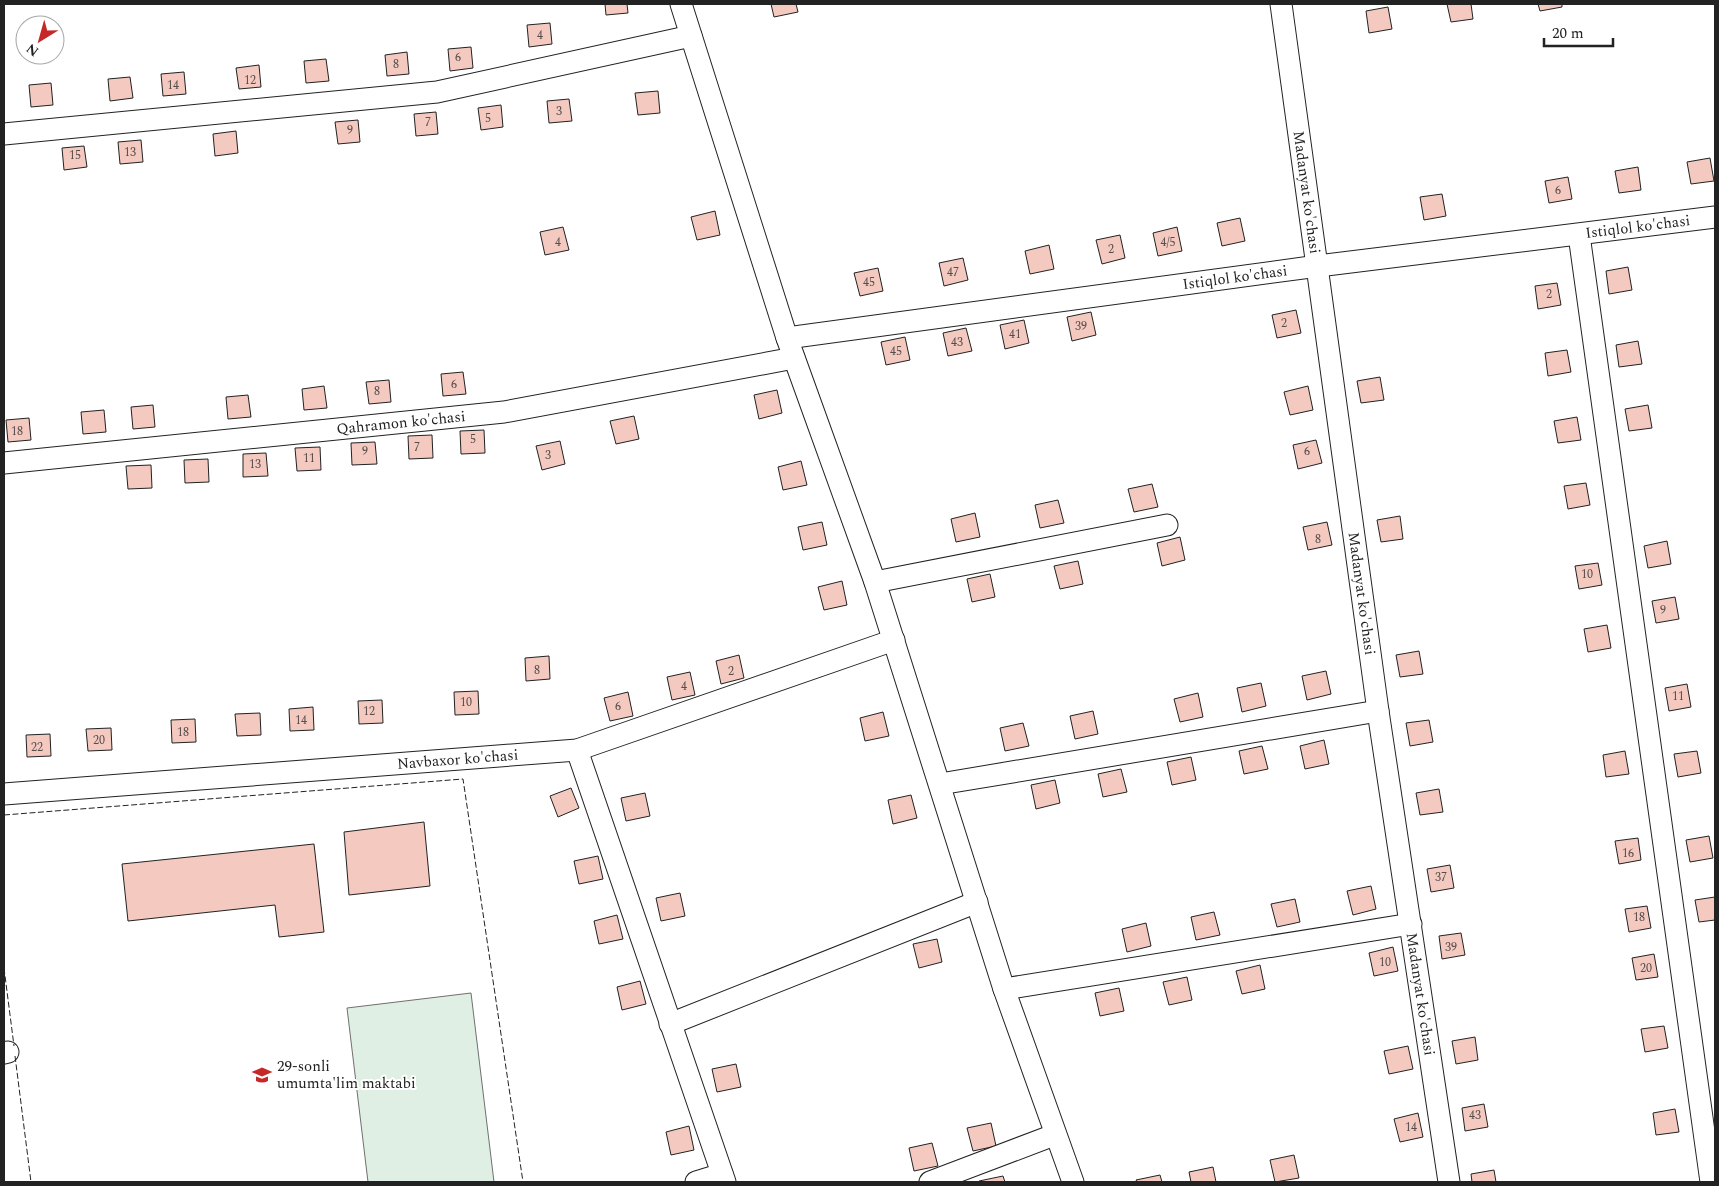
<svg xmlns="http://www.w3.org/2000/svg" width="1719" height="1186" viewBox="0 0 1719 1186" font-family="Spectral,serif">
<rect width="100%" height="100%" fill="#fff"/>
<polygon fill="#e0efe3" stroke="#6f6f6f" points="471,993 494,1182 368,1182 347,1008"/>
<g fill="#f3c9c0" stroke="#222">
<polygon points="605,4 627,4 628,13 606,15"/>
<polygon points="771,4 796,4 798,12 774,17"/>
<polygon points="1447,4 1471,4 1473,19 1451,22"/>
<polygon points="1538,4 1562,4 1562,7 1540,11"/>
<polygon points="1388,7 1392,29 1369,33 1366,11"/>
<polygon points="550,23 552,44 529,47 527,25"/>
<polygon points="471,47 473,68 450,71 448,49"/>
<polygon points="407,52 409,74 387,76 385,55"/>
<polygon points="326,59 329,81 306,83 304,61"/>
<polygon points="259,65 261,87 239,89 236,68"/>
<polygon points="184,72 186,94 163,96 161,74"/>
<polygon points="130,77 133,98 110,101 108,79"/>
<polygon points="51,83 53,105 31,107 29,85"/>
<polygon points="658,91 660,113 638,115 635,93"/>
<polygon points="569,99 572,121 549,123 547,101"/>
<polygon points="501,105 503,127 481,130 478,108"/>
<polygon points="436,112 438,134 416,136 414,114"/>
<polygon points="358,120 360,142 338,144 335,122"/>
<polygon points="236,131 238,153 215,156 213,134"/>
<polygon points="141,140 143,162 120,164 118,142"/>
<polygon points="84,146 87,167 64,170 62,148"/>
<polygon points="1710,158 1714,181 1691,184 1687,162"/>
<polygon points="1638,167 1641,190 1619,193 1615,171"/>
<polygon points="1568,177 1572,199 1549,203 1545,181"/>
<polygon points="1442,194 1446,216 1424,220 1420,197"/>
<polygon points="715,211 720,235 697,240 691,217"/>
<polygon points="1240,218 1245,241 1222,246 1217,223"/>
<polygon points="563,227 569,250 545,255 540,232"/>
<polygon points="1177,227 1182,251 1158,256 1153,233"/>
<polygon points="1120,235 1125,258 1102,264 1096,240"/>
<polygon points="1049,245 1054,269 1030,274 1025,251"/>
<polygon points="963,258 968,280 944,286 939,263"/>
<polygon points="1628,267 1632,290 1609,294 1606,271"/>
<polygon points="878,268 883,291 860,296 854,273"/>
<polygon points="1557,283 1561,305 1538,309 1535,286"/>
<polygon points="1296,310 1301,333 1277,338 1272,315"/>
<polygon points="1091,312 1096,335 1072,341 1067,317"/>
<polygon points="1024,320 1029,343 1005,349 1000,325"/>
<polygon points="966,328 972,351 948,356 943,333"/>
<polygon points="905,337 910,360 886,365 881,342"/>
<polygon points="1638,341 1642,364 1619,367 1616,345"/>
<polygon points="1567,350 1571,372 1548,376 1545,353"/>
<polygon points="463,372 466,394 443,396 441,374"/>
<polygon points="1380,377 1384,400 1361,403 1357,381"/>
<polygon points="389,380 391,402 369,404 366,382"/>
<polygon points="324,386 327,408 304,410 302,389"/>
<polygon points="1308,386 1313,410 1290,415 1284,392"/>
<polygon points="777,390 782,413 759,419 754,395"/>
<polygon points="248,395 251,417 228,419 226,397"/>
<polygon points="153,405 155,427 133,429 131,407"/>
<polygon points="1648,405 1652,428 1629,431 1625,409"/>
<polygon points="104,410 106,432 83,434 81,412"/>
<polygon points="634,416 639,439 616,444 610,421"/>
<polygon points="1577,417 1581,440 1558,443 1554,421"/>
<polygon points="29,418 31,440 8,442 6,420"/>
<polygon points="484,430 485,453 461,454 460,431"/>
<polygon points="432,435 433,458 409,459 408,436"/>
<polygon points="1316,440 1322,463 1298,469 1293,445"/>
<polygon points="560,441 565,464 542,470 536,446"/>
<polygon points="375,442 377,464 352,465 351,443"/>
<polygon points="320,447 321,470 297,471 295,448"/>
<polygon points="266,453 268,476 243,477 243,454"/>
<polygon points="208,459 209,482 185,483 184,460"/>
<polygon points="801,461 807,485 783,490 778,467"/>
<polygon points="151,465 152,488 128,489 126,466"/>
<polygon points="1586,483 1590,505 1568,509 1564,486"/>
<polygon points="1152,484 1158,507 1134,512 1128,489"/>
<polygon points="1058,500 1064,523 1040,528 1035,505"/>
<polygon points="975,513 980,537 956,542 951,519"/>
<polygon points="1400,516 1403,539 1381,542 1377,520"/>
<polygon points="822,522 827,545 803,550 798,527"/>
<polygon points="1327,522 1332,545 1308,550 1303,527"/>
<polygon points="1180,537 1185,560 1162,566 1157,543"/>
<polygon points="1667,541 1671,564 1648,568 1644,546"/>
<polygon points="1078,561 1083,584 1060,589 1054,566"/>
<polygon points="1598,563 1602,585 1579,589 1575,566"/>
<polygon points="990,574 995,597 972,602 967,579"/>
<polygon points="842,581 847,605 824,610 818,587"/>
<polygon points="1675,597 1679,619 1656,623 1652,601"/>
<polygon points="1607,625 1611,648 1588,652 1584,629"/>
<polygon points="1419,651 1423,674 1400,677 1396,655"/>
<polygon points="739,655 744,678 721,684 716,661"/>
<polygon points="549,656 550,679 526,681 525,658"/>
<polygon points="1326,671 1331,694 1307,700 1302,676"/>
<polygon points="690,672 695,695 672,700 667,677"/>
<polygon points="1261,683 1266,706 1242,712 1237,688"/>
<polygon points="1687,684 1691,707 1669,711 1665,688"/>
<polygon points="478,691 479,714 455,715 454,692"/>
<polygon points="628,692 633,716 610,721 604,698"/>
<polygon points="1198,693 1203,717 1180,722 1174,699"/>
<polygon points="382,700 383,723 359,724 358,701"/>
<polygon points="313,707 314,730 290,731 289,709"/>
<polygon points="1093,711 1098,734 1075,739 1070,716"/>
<polygon points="883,712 889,736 865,741 860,718"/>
<polygon points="260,713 261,735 237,736 235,714"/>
<polygon points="195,719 196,742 172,743 171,720"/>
<polygon points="1429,720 1433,742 1410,746 1406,723"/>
<polygon points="1023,723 1029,746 1005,751 1000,728"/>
<polygon points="111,728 112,750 88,751 86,729"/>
<polygon points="50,734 51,756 27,757 26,735"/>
<polygon points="1324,740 1329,764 1305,769 1300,746"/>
<polygon points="1262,746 1268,769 1244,774 1239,751"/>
<polygon points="1625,751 1629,774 1606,777 1603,755"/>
<polygon points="1697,751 1701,773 1678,777 1674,754"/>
<polygon points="1191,757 1196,780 1172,785 1167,762"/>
<polygon points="1121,769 1127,792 1103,797 1098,774"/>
<polygon points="1055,780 1060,803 1036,809 1031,785"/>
<polygon points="571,788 579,808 558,817 550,796"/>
<polygon points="1439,789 1443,812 1420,815 1416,793"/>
<polygon points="645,793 650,816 626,821 621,798"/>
<polygon points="911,795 917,818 893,824 888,800"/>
<polygon points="424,822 430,886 349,895 344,832"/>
<polygon points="1709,836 1713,858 1690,862 1686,840"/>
<polygon points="1638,838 1641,860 1619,864 1615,841"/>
<polygon points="314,844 324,932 279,937 275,905 128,921 122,864"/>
<polygon points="598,856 603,879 579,884 574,861"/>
<polygon points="1450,865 1454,888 1431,892 1427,869"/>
<polygon points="1371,886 1376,909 1353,915 1347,891"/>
<polygon points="680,893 685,916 661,921 656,898"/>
<polygon points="1715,897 1715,920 1699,922 1695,900"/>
<polygon points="1295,899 1300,922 1277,927 1271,904"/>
<polygon points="1647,906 1651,928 1629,932 1625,909"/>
<polygon points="1214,912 1220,935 1196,940 1191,917"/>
<polygon points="617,915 623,939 599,944 594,921"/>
<polygon points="1146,923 1151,946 1127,952 1122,929"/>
<polygon points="1461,933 1465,955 1442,959 1439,936"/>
<polygon points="937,939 942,962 919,968 913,944"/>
<polygon points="1393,947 1398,971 1374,976 1369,953"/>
<polygon points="1654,954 1658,977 1636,980 1632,958"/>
<polygon points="1260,965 1265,989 1242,994 1236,971"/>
<polygon points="1187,977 1192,1000 1169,1005 1163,982"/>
<polygon points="640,981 646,1004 622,1010 617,987"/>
<polygon points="1119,988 1124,1011 1100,1016 1095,993"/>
<polygon points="1664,1026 1668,1048 1645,1052 1641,1029"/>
<polygon points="1475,1037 1478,1060 1456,1064 1452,1041"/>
<polygon points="1408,1046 1413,1069 1389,1074 1384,1051"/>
<polygon points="736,1064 741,1087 717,1092 712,1069"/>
<polygon points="1484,1104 1488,1127 1465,1131 1462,1108"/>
<polygon points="1675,1109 1679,1132 1656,1135 1653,1113"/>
<polygon points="1418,1113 1423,1137 1400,1142 1394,1119"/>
<polygon points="991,1123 996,1146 973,1151 967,1128"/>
<polygon points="689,1126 694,1150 671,1155 666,1132"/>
<polygon points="932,1143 938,1166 914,1171 909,1148"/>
<polygon points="1294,1155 1299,1178 1275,1182 1270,1160"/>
<polygon points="1213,1167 1216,1182 1191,1182 1189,1172"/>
<polygon points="1494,1170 1496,1182 1472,1182 1471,1174"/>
<polygon points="1160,1175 1162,1182 1137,1182 1136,1180"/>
<polygon points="1003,1176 1005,1182 980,1182 979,1181"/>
</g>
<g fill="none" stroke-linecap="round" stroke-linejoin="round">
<g stroke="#222" stroke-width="23">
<g id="street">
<polyline points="681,4 787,338 875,582 1004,989 1073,1182"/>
<path id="s1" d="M1281,4l97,707 71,471"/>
<polyline points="4,134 437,92 691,36"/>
<polyline points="1579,235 1711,1182"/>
<path id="s2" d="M787,338l531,-72 397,-49"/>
<path id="s3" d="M4,463l500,-51 290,-54"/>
<polyline points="875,582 1167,525"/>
<polyline points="577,750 725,1182"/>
<polyline points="940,784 1378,711"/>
<path id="s4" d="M4,794l573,-44 317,-110"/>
<polyline points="1004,989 1411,924"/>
<polyline points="670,1024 977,902"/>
<polyline points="4,1053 8,1052"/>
<polyline points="696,1182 722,1174"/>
<polyline points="930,1182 1054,1135"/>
</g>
</g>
<use href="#street" stroke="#fff" stroke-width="21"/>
<g stroke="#222" stroke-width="1" stroke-dasharray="6 2.5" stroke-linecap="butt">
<polyline points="4,815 463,779 523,1182"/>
<polyline points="4,968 14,1046"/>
<polyline points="15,1056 31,1182"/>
</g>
</g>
<defs>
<g id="school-bare" transform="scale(1.5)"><path d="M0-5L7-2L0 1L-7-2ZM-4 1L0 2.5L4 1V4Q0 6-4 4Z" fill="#c62828" stroke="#fff" stroke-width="2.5" paint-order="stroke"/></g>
</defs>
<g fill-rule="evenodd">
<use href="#school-bare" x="262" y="1075"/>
</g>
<g text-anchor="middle" stroke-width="4" stroke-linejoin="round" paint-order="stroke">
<g font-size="12" fill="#564c4a">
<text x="540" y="39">4</text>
<text x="458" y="61">6</text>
<text x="396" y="68">8</text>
<text x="250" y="84">12</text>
<text x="173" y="89">14</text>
<text x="559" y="115">3</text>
<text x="488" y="122">5</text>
<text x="428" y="126">7</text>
<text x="350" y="134">9</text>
<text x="130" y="156">13</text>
<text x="75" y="159">15</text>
<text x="1558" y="194">6</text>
<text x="558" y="246">4</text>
<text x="1168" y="246">4/5</text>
<text x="1111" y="253">2</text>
<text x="953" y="276">47</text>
<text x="869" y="286">45</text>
<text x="1549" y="298">2</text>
<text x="1284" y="327">2</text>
<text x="1081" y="330">39</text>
<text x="1015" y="338">41</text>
<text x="957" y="346">43</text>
<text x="896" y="355">45</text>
<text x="454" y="388">6</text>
<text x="377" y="395">8</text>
<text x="17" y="435">18</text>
<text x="473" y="443">5</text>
<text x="417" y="451">7</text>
<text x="365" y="455">9</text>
<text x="1307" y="455">6</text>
<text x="548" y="459">3</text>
<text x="309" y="462">11</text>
<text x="255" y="468">13</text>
<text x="1318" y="543">8</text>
<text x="1587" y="578">10</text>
<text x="1663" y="614">9</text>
<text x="537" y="674">8</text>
<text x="731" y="675">2</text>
<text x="684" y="690">4</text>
<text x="1678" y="700">11</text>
<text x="466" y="706">10</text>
<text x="618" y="710">6</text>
<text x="369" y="715">12</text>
<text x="301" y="724">14</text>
<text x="183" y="736">18</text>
<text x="99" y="744">20</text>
<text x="37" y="751">22</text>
<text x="1628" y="857">16</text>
<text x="1441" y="881">37</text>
<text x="1639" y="921">18</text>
<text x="1451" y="951">39</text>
<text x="1385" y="966">10</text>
<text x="1646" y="972">20</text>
<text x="1475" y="1119">43</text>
<text x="1411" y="1131">14</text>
</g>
<g font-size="15" fill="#222" stroke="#fff">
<text dy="5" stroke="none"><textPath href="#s1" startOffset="190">Madanyat ko'chasi</textPath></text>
<text dy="5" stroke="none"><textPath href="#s2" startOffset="858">Istiqlol ko'chasi</textPath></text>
<text dy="5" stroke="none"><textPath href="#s2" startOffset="452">Istiqlol ko'chasi</textPath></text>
<text dy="5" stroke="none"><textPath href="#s3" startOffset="399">Qahramon ko'chasi</textPath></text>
<text dy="5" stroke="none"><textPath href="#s1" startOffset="595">Madanyat ko'chasi</textPath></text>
<text dy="5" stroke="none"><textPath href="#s4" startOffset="455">Navbaxor ko'chasi</textPath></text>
<text dy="5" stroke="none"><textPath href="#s1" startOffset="1000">Madanyat ko'chasi</textPath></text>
</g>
<g font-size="15" fill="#222" stroke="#fff" text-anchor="start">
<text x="277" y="1071">29-sonli<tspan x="277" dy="17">umumta'lim maktabi</tspan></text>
</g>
</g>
<rect width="1719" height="1186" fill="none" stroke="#222222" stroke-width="10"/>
<g transform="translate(40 40) rotate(217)"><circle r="24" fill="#ffffff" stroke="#a7a7a7"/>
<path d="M0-4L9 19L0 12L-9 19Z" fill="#c62828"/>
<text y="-8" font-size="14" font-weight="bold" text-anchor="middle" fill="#222222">N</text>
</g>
<path d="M1544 38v8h69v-8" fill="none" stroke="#222222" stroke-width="2.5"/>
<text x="1552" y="38" font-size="15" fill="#222222" stroke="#ffffff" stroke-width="4" paint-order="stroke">20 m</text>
</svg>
